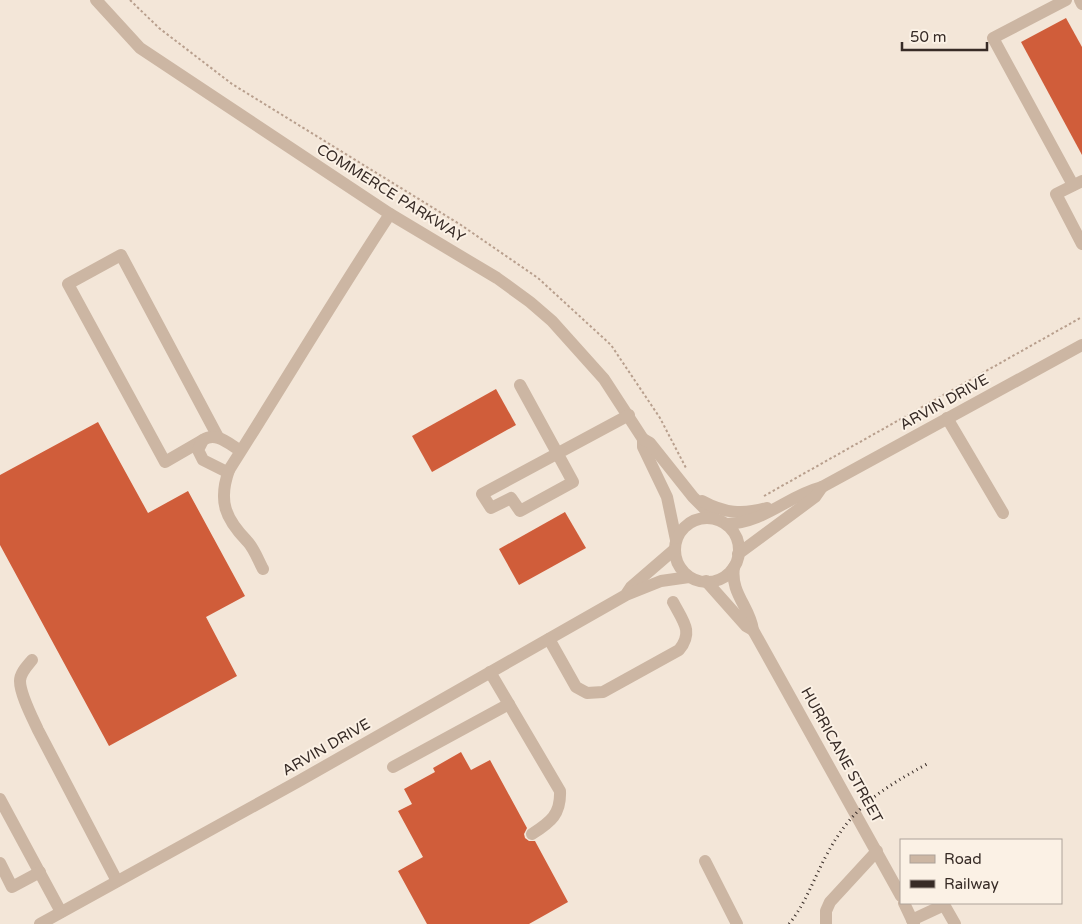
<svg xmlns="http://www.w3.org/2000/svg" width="1082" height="924" viewBox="0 0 1082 924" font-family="'Varela Round',sans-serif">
<rect width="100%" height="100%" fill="#f3e6d8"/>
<g fill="#d05d3a">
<polygon points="1066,18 1082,47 1082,155 1021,42"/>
<polygon points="496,389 516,425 432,472 412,436"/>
<polygon points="98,422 148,513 188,491 245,596 206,617 237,676 109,746 0,545 0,475"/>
<polygon points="565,512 586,548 519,585 499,549"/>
<polygon points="461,752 471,770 490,760 527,828 524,834 525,838 529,841 535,841 568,902 529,924 427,924 398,871 423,857 398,811 412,804 404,789 435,772 433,768"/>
</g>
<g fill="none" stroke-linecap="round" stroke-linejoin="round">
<g stroke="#b89f8d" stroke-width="2" stroke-dasharray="2.5 2.5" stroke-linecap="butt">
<polyline points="130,0 159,28 232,84 461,225 538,278 611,345 660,418 686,468"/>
<polyline points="764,496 1082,317"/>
</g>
<g stroke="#ccb6a3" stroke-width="12">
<polyline points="96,0 140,48 390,214 497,278 530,302 552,321 604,379 643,439 643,447 667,497 676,540"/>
<polyline points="1066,0 993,38 1073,185"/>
<polyline points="1080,0 1082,4"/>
<polyline points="1082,181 1056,194 1082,244"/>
<polyline points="520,385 573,482 520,511 511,498 491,508 482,494 629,415"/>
<polyline points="947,418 1003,513"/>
<polyline points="643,439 650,443 693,497 714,518"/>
<polyline points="203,440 165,462 68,284 121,255 218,437"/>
<path d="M241,451c-12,-7 -25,-20 -38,-11l-5,10 5,10 22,11 4,-1c54,-85 105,-171 161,-256"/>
<path d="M229,470c-11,31 -4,48 18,71 7,7 11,19 16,28"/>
<path d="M702,501c22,12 40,14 65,7"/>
<circle cx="707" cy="550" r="32"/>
<path d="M727,524c39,-2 60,-28 95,-37l260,-142"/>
<polyline points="738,554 815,497 822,487"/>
<path d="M734,567c-4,26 16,40 19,63l148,266"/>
<polyline points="706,581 746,626 753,630"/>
<polyline points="627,593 631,587 675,549"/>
<path d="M549,639l27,48 11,6 16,-1 76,-42c15,-18 4,-29 -6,-48"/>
<path d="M32,660c-5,6 -12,13 -12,21 0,13 12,36 18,49l79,151"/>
<path d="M490,672l70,119c1,23 -9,31 -28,43"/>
<polyline points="393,767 509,704"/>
<polyline points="0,799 61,912"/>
<polyline points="705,861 737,924"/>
<polyline points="0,863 12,887 40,872"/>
<polyline points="904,903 914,924"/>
<polyline points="943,903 955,924"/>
<polyline points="912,920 944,905"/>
<polyline points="40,924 299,781 626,595 661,581 689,577"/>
<polyline points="826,924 826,911 830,902 877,851"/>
</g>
<path stroke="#372b26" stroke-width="3" stroke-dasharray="1 4" stroke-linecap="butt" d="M789,924c17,-21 24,-44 37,-68 25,-48 54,-66 101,-92"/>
</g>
<g text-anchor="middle" stroke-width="4" stroke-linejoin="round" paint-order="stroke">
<g font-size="15" fill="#372b26" stroke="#fbf1e5">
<text transform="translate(391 193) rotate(32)" y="5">COMMERCE PARKWAY</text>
<text transform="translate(944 402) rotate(-29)" y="5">ARVIN DRIVE</text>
<text transform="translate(326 747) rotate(-30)" y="5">ARVIN DRIVE</text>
<text transform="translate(842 755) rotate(61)" y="5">HURRICANE STREET</text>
</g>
</g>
<rect x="900" y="839" width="162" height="65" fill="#fbf1e5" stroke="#ada299"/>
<rect x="910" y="855" width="25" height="8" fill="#ccb6a3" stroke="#ada299"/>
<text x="944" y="864" font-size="15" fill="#372b26">Road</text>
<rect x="910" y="880" width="25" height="8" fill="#372b26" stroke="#ada299"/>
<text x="944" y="889" font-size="15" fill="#372b26">Railway</text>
<path d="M902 42v8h85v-8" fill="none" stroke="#372b26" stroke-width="2.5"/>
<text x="910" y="42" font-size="15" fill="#372b26" stroke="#fbf1e5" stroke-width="4" paint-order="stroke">50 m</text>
</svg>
